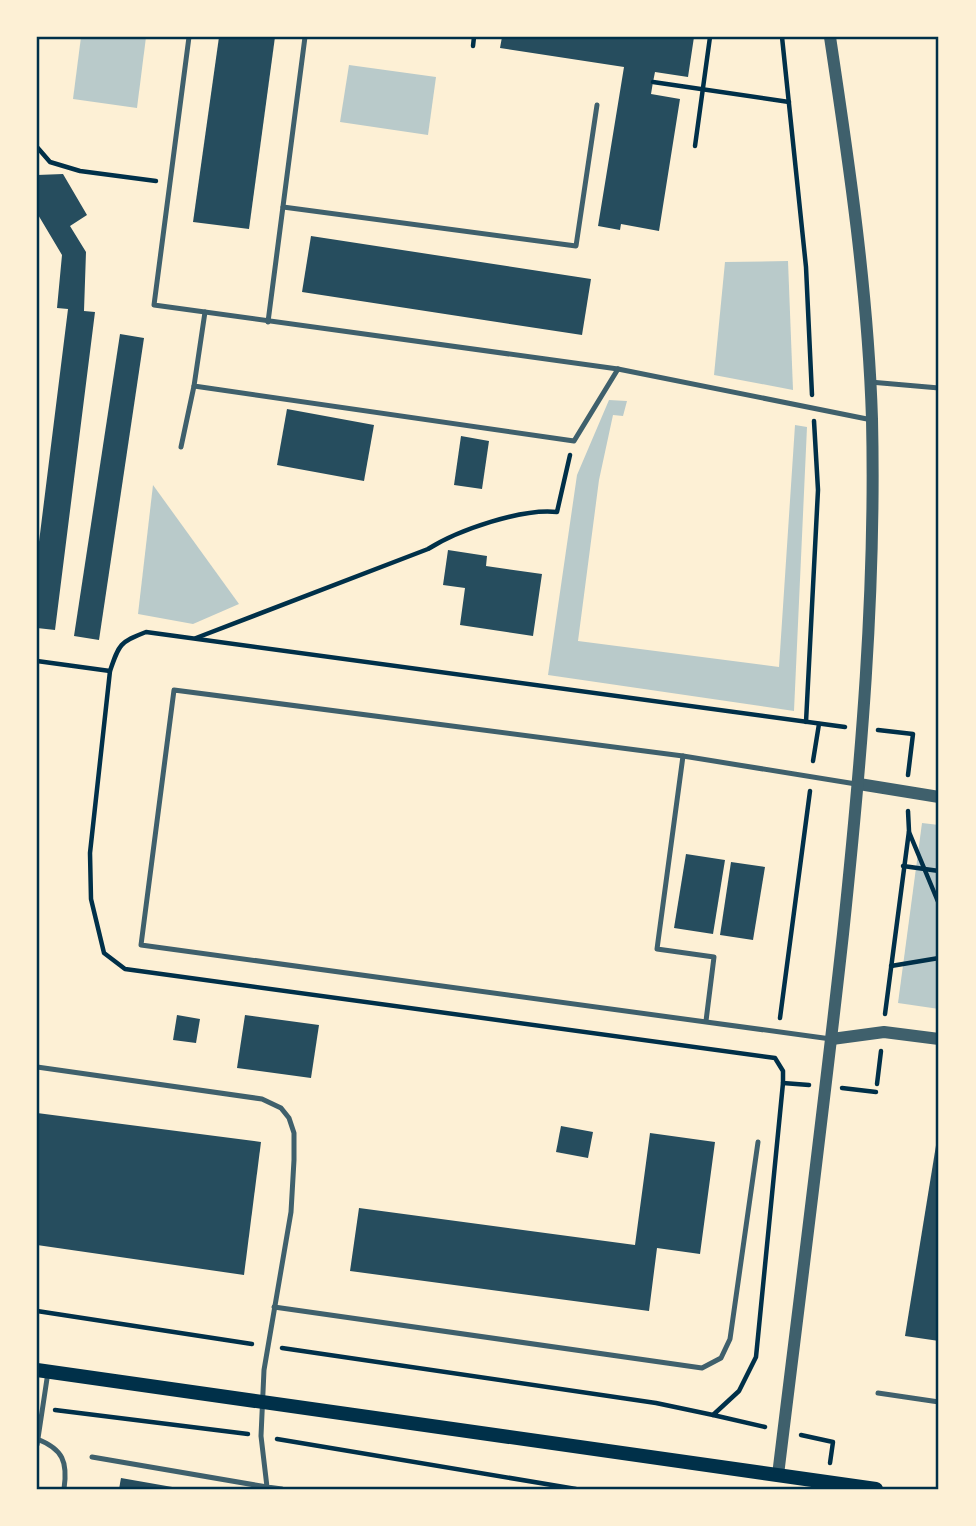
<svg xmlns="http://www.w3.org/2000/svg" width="976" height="1526" viewBox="0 0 976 1526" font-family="'Source Sans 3',sans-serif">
<rect width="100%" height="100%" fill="#fdf0d5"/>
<g fill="#b9caca">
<polygon points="81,37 146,37 137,108 73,99"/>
<polygon points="349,65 436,77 428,135 340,122"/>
<polygon points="788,261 793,390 714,375 725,262"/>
<polygon points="609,400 627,401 623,416 613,415 599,480 578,641 779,667 795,425 807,427 794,711 548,675 577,475"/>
<polygon points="153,485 239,604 193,624 138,614"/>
<polygon points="922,823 939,825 939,1009 898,1003"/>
</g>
<g fill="#264d5e">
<polygon points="219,37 275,37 249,229 193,222"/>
<polygon points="502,37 694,37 688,77 655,72 653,82 651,94 680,99 659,231 621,224 620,230 598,226 624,67 500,48"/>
<polygon points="63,174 87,215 70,226 86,252 84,311 95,312 55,630 37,628 37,558 68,309 57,308 62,255 37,213 37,175"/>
<polygon points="311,236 591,279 582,335 302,292"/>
<polygon points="120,334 144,338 99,640 74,636"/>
<polygon points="287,409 374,425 364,481 277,465"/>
<polygon points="461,436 489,441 482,489 454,485"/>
<polygon points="448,550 487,556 486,566 542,574 533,636 460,625 465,588 443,585"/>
<polygon points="686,854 725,860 713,934 674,928"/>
<polygon points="731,862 765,867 753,940 720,935"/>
<polygon points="177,1015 200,1019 196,1043 173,1040"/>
<polygon points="245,1015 319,1025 311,1078 237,1068"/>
<polygon points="37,1113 261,1142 244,1275 37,1245"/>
<polygon points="561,1126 593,1132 588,1158 556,1152"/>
<polygon points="650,1133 715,1142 700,1254 657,1248 649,1311 350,1271 359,1208 635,1245"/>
<polygon points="938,1133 939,1133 939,1341 905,1336"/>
<polygon points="121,1478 178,1488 178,1489 119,1489"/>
</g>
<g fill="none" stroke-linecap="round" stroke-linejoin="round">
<g stroke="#003049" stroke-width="4.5">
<polyline points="782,37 806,267 812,395"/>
<polyline points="473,46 474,37"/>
<polyline points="653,82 789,102"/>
<polyline points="695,146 710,37"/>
<polyline points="37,147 50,162 80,171 156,181"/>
<path d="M196,638l232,-89c30,-19 94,-41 129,-37l13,-57"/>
<polyline points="37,661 110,671"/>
<polyline points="806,722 818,490 814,421"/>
<polyline points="878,730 913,734 908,775"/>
<polyline points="813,761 819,724"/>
<polyline points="909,832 939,904"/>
<polyline points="903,866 939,871"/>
<polyline points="891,966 939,958"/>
<polyline points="885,1014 909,831 908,811"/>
<polyline points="780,1018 810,791"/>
<polyline points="877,1084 881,1051"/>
<path d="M809,1085l-26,-2v-12l-8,-13 -650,-89 -21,-16 -13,-54 -1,-46 20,-182c9,-27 10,-29 36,-39l699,95"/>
<polyline points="842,1088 876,1092"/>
<polyline points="37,1311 252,1344"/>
<polyline points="282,1348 656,1403 713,1415"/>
<polyline points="55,1410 248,1434"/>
<polyline points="765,1427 713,1415 739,1391 756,1357 783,1083"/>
<polyline points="801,1435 833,1442 830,1463"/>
<polyline points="277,1439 576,1489"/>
</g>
<g stroke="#3f606c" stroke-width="5">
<polyline points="189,37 154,305 618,369 872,420"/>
<polyline points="283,207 576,246 597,105"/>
<polyline points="205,312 194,386 574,441 618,369"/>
<polyline points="268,322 305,37"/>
<polyline points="870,382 939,388"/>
<polyline points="181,447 194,386"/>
<polyline points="683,756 657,949 714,957 706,1021"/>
<polyline points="831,1039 141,945 174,690 683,756 856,784"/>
<polyline points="37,1067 262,1099 281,1108 289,1118 294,1133 294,1160 291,1212 264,1370 261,1436 267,1487 282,1489"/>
<polyline points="274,1307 702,1368 721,1358 730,1339 758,1142"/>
<polyline points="878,1393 939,1402"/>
<path d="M37,1439c26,10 31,23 27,50"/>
<polyline points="37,1445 48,1372"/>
<polyline points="92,1457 267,1487 267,1489"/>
</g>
<g stroke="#3f606c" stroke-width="12">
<polyline points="859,784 939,797"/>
<polyline points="832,1039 884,1032 939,1039"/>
<path d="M778,1475c22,-180 45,-360 65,-541 18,-171 33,-342 29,-515 -4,-127 -23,-256 -42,-382"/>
</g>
<polyline stroke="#003049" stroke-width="14" points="37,1370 876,1489"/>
</g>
<rect width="976" height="1526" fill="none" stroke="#fdf0d5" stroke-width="77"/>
<rect x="38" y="38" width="899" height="1450" fill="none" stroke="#003049" stroke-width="2.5"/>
</svg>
